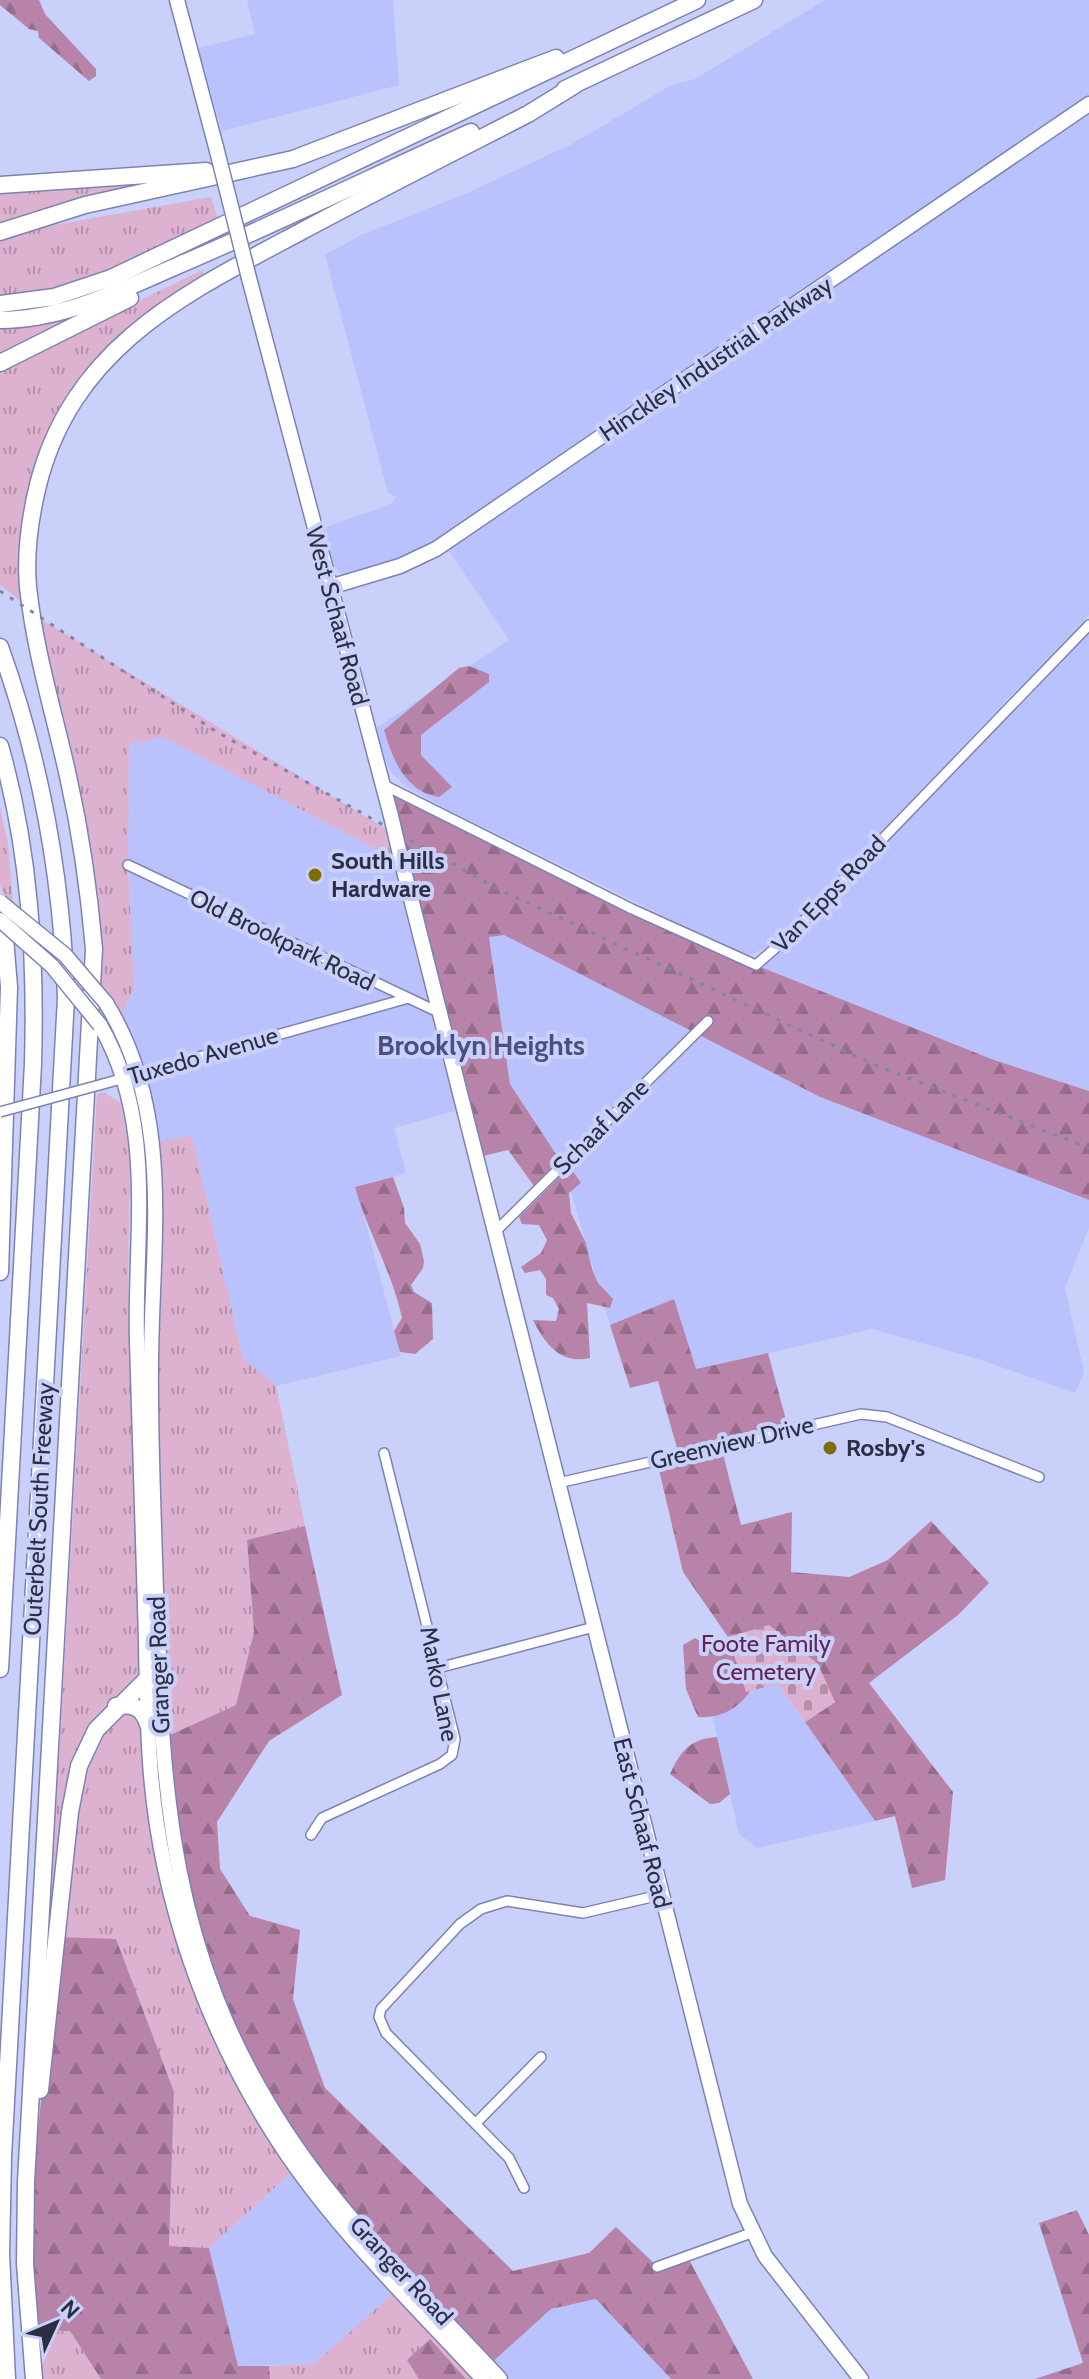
<svg xmlns="http://www.w3.org/2000/svg" width="1089" height="2379" viewBox="0 0 1089 2379" font-family="Cabin,sans-serif">
<defs>
<pattern id="grass-tufts" width="24" height="20" patternUnits="userSpaceOnUse" patternTransform="scale(2)"><rect width="24" height="20" fill="#ddb1d0"/><path d="M3 7l-1-3M5 7V3M7 7l1-3M15 17l-1-3M17 17v-4M19 17l1-3" fill="none" stroke="#b390aa"/></pattern>
<pattern id="forest-firs" width="22" height="20" patternUnits="userSpaceOnUse" patternTransform="scale(2)"><rect width="22" height="20" fill="#b883a8"/><path d="M5 1l3.5 6h-7zM16 11l3.5 6h-7z" fill="#966c8a"/></pattern>
<pattern id="cemetery-stones" width="16" height="16" patternUnits="userSpaceOnUse" patternTransform="scale(2)"><rect width="16" height="16" fill="#ddb1d0"/><path d="M2 7V4a2 2 0 0 1 4 0v3zM10 15v-3a2 2 0 0 1 4 0v3z" fill="#b390aa"/></pattern>
</defs>
<rect width="100%" height="100%" fill="#c9d0fa"/>
<g fill="#bac2fe">
<polygon points="247,0 393,0 399,85 222,131 198,48 255,34"/>
<polygon points="825,0 1089,0 1089,96 580,444 1089,111 1089,615 773,944 751,955 731,949 443,807 405,786 390,771 375,729 509,640 441,539 402,559 345,576 333,567 323,528 391,504 397,497 388,493 325,255 361,235 467,193 572,144 673,84 693,80"/>
<polygon points="1089,625 1089,1091 994,1060 756,965"/>
<polygon points="163,737 402,863 462,1109 394,1128 406,1173 356,1187 401,1356 276,1386 243,1359 192,1137 152,1143 118,1022 134,989 128,865 128,744"/>
<polygon points="504,935 820,1097 1089,1200 1089,1228 1065,1288 1084,1372 1075,1393 981,1360 872,1329 696,1370 674,1299 610,1325 563,1165 510,1084 489,936"/>
<polygon points="778,1684 875,1821 757,1848 739,1834 709,1701"/>
<polygon points="296,2168 399,2288 314,2364 238,2366 209,2248"/>
<polygon points="596,2299 671,2379 500,2379 488,2366 551,2309"/>
</g>
<g fill="url(#grass-tufts)">
<polygon points="149,180 150,185 63,202 0,223 0,188"/>
<path d="M211,197l7,22c-68,31 -142,75 -218,77v-55l43,-14z"/>
<path d="M202,270l2,4c-140,87 -186,164 -181,329l-23,-18v-216z"/>
<polygon points="76,313 79,320 0,356 0,325"/>
<polygon points="32,614 386,829 396,836 402,863 163,737 129,744 128,865 134,989 118,1022 99,992"/>
<polygon points="0,807 8,844 13,903 3,895 0,884"/>
<polygon points="105,1093 121,1103 130,1152 128,1288 139,1677 93,1723 53,1927 49,1933 97,1094"/>
<polygon points="192,1136 243,1358 276,1386 305,1526 247,1541 254,1632 236,1705 161,1739 152,1143"/>
<polygon points="112,1710 141,1710 161,1847 296,2168 209,2248 169,2246 174,2092 57,1937 73,1789"/>
<polygon points="399,2288 483,2379 270,2379 269,2366 314,2364"/>
<polygon points="29,2330 70,2331 101,2379 34,2379"/>
</g>
<g fill="url(#forest-firs)">
<polygon points="0,0 39,0 45,14 96,69 96,76 89,81 39,38 38,31 29,29 0,5"/>
<path d="M469,666l20,8v8l-68,53v20l31,32 -13,10c-33,-5 -47,-38 -55,-67l75,-62z"/>
<polygon points="382,784 748,962 994,1060 1089,1091 1089,1200 820,1097 504,935 489,937 510,1084 563,1165 537,1190 508,1150 475,1158"/>
<path d="M572,1170l9,13 -12,10 2,20 15,30 6,26 6,14 15,16 -3,9 -23,-5 3,55c-29,7 -45,-14 -57,-38l23,1 3,-12 -6,-11 -7,-3v-16l-6,-9 -15,3 -4,-6 20,-14 6,-13 -8,-15 -17,-1 -3,-7 46,-46z"/>
<path d="M393,1177l11,31 1,15 15,21 4,17 -1,7 -12,17 3,7 18,11 1,36 -18,15 -15,-2 -6,-21 8,-13c-10,-47 -34,-85 -47,-131z"/>
<path d="M674,1299l22,70 72,-16 21,78 -68,15 20,79 51,-13 -1,60 58,5 39,-17 43,-39 58,62 -31,32 -89,68 84,109 -8,88 -33,8 -17,-72 -20,5 -70,-99 30,-20 -99,-58 -8,11 7,1 19,29c-12,21 -31,34 -56,32l-12,-28 -3,-44 12,-7 21,12 12,-13 -45,-65 -26,-111 22,-6 -21,-74 -28,7 -20,-63z"/>
<polygon points="305,1526 342,1695 269,1741 217,1822 220,1869 250,1916 300,1930 293,1999 325,2088 513,2271 589,2253 616,2227 657,2266 687,2256 753,2379 671,2379 596,2299 551,2309 488,2366 407,2279 285,2129 196,1940 161,1739 236,1705 254,1632 247,1540"/>
<path d="M717,1737l13,57 -11,9 -9,1 -40,-30c11,-24 20,-35 47,-37z"/>
<polygon points="57,1937 116,1939 174,2092 169,2246 209,2248 238,2366 269,2366 270,2379 101,2379 70,2331 29,2330 25,2264"/>
<polygon points="1077,2210 1089,2235 1089,2379 1035,2379 1083,2363 1039,2223"/>
<polygon points="430,2339 466,2379 419,2379 407,2360"/>
</g>
<polygon fill="url(#cemetery-stones)" points="769,1625 818,1664 835,1702 805,1722 778,1684 746,1692 728,1637"/>
<g fill="none" stroke-linecap="round" stroke-linejoin="round">
<g stroke="#7c83b3" stroke-width="12">
<g id="street">
<polyline points="382,784 632,909 756,965 788,937 1089,625"/>
<polyline points="128,865 438,1012"/>
<polyline points="103,1084 405,999"/>
<polyline points="494,1233 708,1021"/>
<polyline points="558,1483 861,1414 887,1417 1039,1477"/>
<polyline points="438,1668 594,1627"/>
<polyline points="311,1835 322,1818 440,1764 452,1755 455,1739 384,1453"/>
<polyline points="476,2123 541,2057"/>
<polyline points="524,2188 509,2158 386,2033 379,2017 381,2009 460,1924 481,1909 507,1901 583,1913 660,1895"/>
<polyline points="657,2267 751,2233"/>
</g>
</g>
<g stroke="#7c83b3" stroke-width="17">
<g id="secondary">
<polyline points="177,0 216,147"/>
<polyline points="249,278 391,816"/>
<polyline points="330,587 400,566 436,549 1089,104"/>
<polyline points="402,863 740,2204 765,2256 861,2379"/>
</g>
</g>
<g stroke="#7c83b3" stroke-width="17">
<g id="primary">
<path d="M106,1003c68,110 46,235 45,357 -1,78 3,155 5,233 6,202 14,361 129,537 60,92 141,169 215,249"/>
<path d="M100,1025c57,99 34,207 37,316 2,88 5,176 8,265 2,56 1,112 6,169 11,127 54,250 122,358 57,91 137,167 210,246"/>
</g>
</g>
<g stroke="#7c83b3" stroke-width="19">
<g id="highway">
<polyline points="565,89 754,0"/>
<polyline points="0,185 206,171"/>
<polyline points="0,232 85,205 293,159 556,58"/>
<polyline points="0,304 54,297 111,278 697,0"/>
<path d="M0,320c64,0 121,-30 179,-55 98,-42 195,-89 292,-133"/>
<polyline points="0,363 130,298"/>
<path d="M0,647c41,114 62,230 66,351l-63,1159 -2,97 6,125"/>
<path d="M0,746c30,104 36,210 33,318l-33,605"/>
<polyline points="0,1272 9,987 3,914"/>
<path d="M116,1706c18,-2 26,1 32,18"/>
<polyline points="40,2090 70,1812 79,1766 96,1730 148,1678 158,1653"/>
<path d="M34,2379l-9,-115 1,-82 68,-1233c-5,-59 -13,-115 -26,-173 -14,-63 -33,-124 -40,-189 -3,-34 2,-69 10,-102 35,-139 148,-192 264,-254 75,-40 150,-78 226,-117l47,-29"/>
</g>
</g>
<use href="#street" stroke="#fff" stroke-width="9"/>
<use href="#secondary" stroke="#fff" stroke-width="14"/>
<use href="#primary" stroke="#fff" stroke-width="14"/>
<use href="#highway" stroke="#fff" stroke-width="16"/>
<polyline stroke="#8085a5" stroke-width="3" stroke-dasharray="4 8" stroke-linecap="butt" points="0,591 217,732 496,888 875,1065 1089,1148"/>
<g stroke="#7c83b3" stroke-width="12" stroke-linecap="butt">
<polyline id="street-bridge" points="0,1112 103,1084"/>
</g>
<g stroke="#7c83b3" stroke-width="17" stroke-linecap="butt">
<g id="secondary-bridge">
<polyline points="216,147 249,278"/>
<polyline points="391,816 402,863"/>
</g>
</g>
<g stroke="#7c83b3" stroke-width="17" stroke-linecap="butt">
<g id="primary-bridge">
<polyline points="0,902 65,955 106,1003"/>
<polyline points="0,920 52,966 100,1025"/>
</g>
</g>
<use href="#street-bridge" stroke="#fff" stroke-width="9"/>
<use href="#secondary-bridge" stroke="#fff" stroke-width="14"/>
<use href="#primary-bridge" stroke="#fff" stroke-width="14"/>
</g>
<g fill="#7e6d07" stroke="#c9d0fa" stroke-width="3">
<circle cx="315" cy="875" r="8"/>
<circle cx="830" cy="1448" r="8"/>
</g>
<g text-anchor="middle" stroke-width="8" stroke-linejoin="round" paint-order="stroke">
<g font-size="24" fill="#2c2e43" stroke="#c9d0fa">
<text transform="translate(716 359) rotate(-34)" y="8">Hinckley Industrial Parkway</text>
<text transform="translate(337 616) rotate(75)" y="8">West Schaaf Road</text>
<text transform="translate(829 894) rotate(-46)" y="8">Van Epps Road</text>
<text transform="translate(282 940) rotate(26)" y="8">Old Brookpark Road</text>
<text transform="translate(203 1056) rotate(-16)" y="8">Tuxedo Avenue</text>
<text transform="translate(601 1127) rotate(-45)" y="8">Schaaf Lane</text>
<text transform="translate(732 1443) rotate(-13)" y="8">Greenview Drive</text>
<text transform="translate(39 1509) rotate(-87)" y="8">Outerbelt South Freeway</text>
<text transform="translate(159 1665) rotate(-92)" y="8">Granger Road</text>
<text transform="translate(439 1684) rotate(79)" y="8">Marko Lane</text>
<text transform="translate(642 1823) rotate(76)" y="8">East Schaaf Road</text>
<text transform="translate(401 2271) rotate(47)" y="8">Granger Road</text>
</g>
<g font-size="24" font-weight="bold" fill="#2c2e43" stroke="#c9d0fa" text-anchor="start">
<text x="331" y="869">South Hills<tspan x="331" dy="28">Hardware</tspan></text>
<text x="846" y="1456">Rosby's</text>
</g>
<g font-size="24" fill="#632354" stroke="#c9d0fa">
<text x="766" y="1652">Foote Family<tspan x="766" dy="28">Cemetery</tspan></text>
</g>
<g font-size="28" font-weight="bold" fill="#4a4f7c" stroke="#c9d0fa">
<text x="481" y="1055">Brooklyn Heights</text>
</g>
</g>
<g transform="translate(56 2323) rotate(46)" stroke="#c9d0fa" stroke-width="6" paint-order="stroke">
<path d="M0-6L14 30L0 20L-14 30Z" fill="#2c2e43"/>
<text y="-12" font-size="22" font-weight="bold" text-anchor="middle" fill="#2c2e43">N</text>
</g>
</svg>
